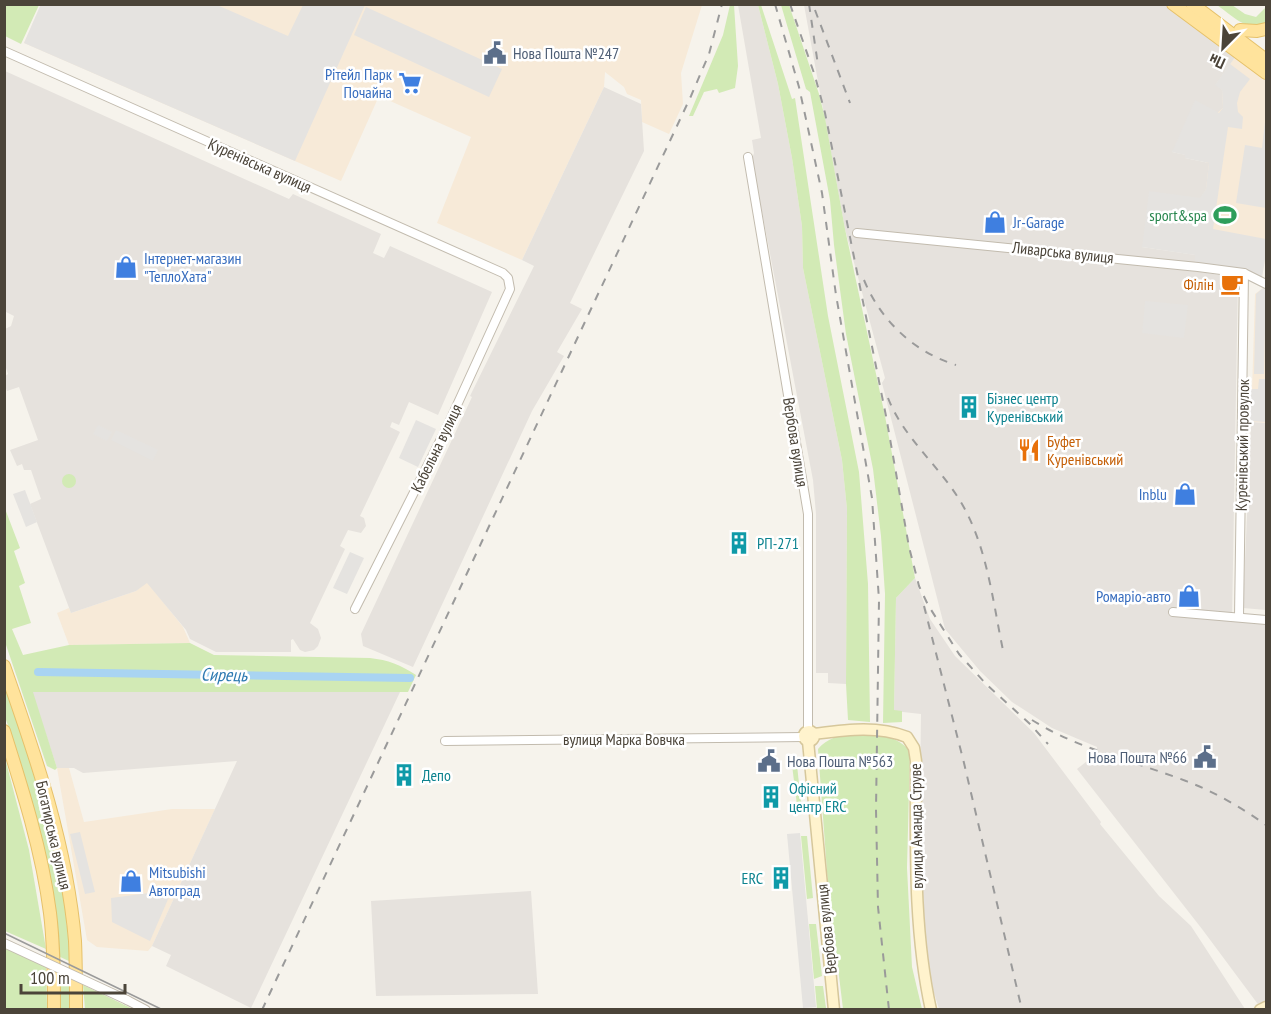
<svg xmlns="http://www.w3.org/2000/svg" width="1271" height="1014" viewBox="0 0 1271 1014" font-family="'PT Sans Narrow',sans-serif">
<rect width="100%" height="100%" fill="#f6f3ec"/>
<g fill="#f7ead8">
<polygon points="41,5 702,5 681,73 683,104 669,134 642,122 641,100 627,94 624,87 605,72 604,87 522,260 437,223 471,137 379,96 341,181 24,43"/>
<polygon points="1236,56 1266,79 1266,254 1262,277 1236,268 1195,262 1215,85"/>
<polygon points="1263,288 1266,289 1266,423 1251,422 1255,294"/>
<polygon points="147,582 183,627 190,643 69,645 57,613 69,608 71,613 136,591"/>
<polygon points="57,768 69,768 84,822 172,809 215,809 152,946 148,951 97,947 87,940"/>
</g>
<g fill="#e6e2dd">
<polygon points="738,5 758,5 778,84 792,158 802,226 803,268 842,460 847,509 846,684 828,683 828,673 816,673 816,514 813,480 752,159 754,153 752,140 761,138"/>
<polygon points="804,5 1166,5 1236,56 1216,84 1222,90 1223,108 1172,152 1186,155 1185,158 1209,163 1206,189 1200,199 1142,247 1196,255 1194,271 1238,278 1232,620 1266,625 1266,1005 1260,1007 1202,929 1077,769 1096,754 1097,747 1052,728 1012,702 980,671 945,629 882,383 885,378 845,229"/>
<polygon points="5,71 289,199 293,194 381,234 373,253 384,258 390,246 492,292 438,415 409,402 399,425 392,422 390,427 400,432 360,516 364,518 366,526 361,533 348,530 340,546 345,549 310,623 318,629 321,638 318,646 314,650 305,652 300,650 293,639 291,640 291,652 216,652 190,639 186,630 147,583 136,591 71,613 30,504 41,499 31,470 24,470 22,464 17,466 10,450 38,440 19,387 7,391 5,386 5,376 8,374 5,365 5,329 11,326 14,316 4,311"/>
<polygon points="604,87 641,104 644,151 570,303 582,309 557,352 564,356 532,411 413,667 363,646 361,634 472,397 470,396 534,266 522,260"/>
<polygon points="1251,422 1266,423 1266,610 1243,608"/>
<polygon points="915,578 930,619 955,656 1034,733 1101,822 1100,824 1159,896 1191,926 1245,1009 939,1009 928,973 919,874 921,714 894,711 896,598"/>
<polygon points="269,691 400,692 251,1008 166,966 171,955 152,946 237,761 83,773 74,768 57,768 32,692"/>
<polygon points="531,891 538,994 376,996 371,901"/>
</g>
<g fill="#d2eab5">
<polygon points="5,4 39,5 21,44 5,36"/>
<polygon points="730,5 734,5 738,66 735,88 719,93 717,89 704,92 693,116 689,116 723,35"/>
<polygon points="758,5 761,5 792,99 795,98 828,316 859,472 868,584 870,722 848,720 846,684 847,509 842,460 803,268 802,226 792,158 778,84"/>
<polygon points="781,5 789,5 819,94 825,118 845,229 885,416 915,578 896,598 894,710 902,711 902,722 883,723 885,594 881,536 873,469 846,334 834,245 830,200 810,92 806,89"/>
<path d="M1217,5h15l13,9 11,3 10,-10v16c-17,11 -36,-9 -49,-18z"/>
<circle cx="69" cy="481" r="7"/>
<path d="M4,506l16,42 -6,3 11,32 -6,3 12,37 -19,6 11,26 46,-10 121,-2 24,12 156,3c18,2 31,7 46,17l-8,17h-375l24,76 -2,2 -8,-4 -42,-124z"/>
<polygon points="4,683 35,769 61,874 71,962 58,956 37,825 18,754 5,717"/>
<path d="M854,733c20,2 44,1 56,19l-3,116 5,99 10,42h-79l-15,-124 -10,-136c9,-11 22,-14 36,-16z"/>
<polygon points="5,758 29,850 46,949 5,931"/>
<polygon points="792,765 797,765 802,812 798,813"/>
<polygon points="801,836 807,836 813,898 807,899"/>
<polygon points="809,924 816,924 822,976 814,979"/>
<polygon points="5,948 46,967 47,1009 5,1009"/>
<polygon points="59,974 72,980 73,1009 59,1009"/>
<polygon points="83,985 133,1009 85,1009"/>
<polygon points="815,986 823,986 826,1008 817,1009"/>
</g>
<g fill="#e5e3e0">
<polygon points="41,4 217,5 288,36 303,5 365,5 295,161 24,43"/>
<polygon points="366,7 502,69 489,97 354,35"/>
<polygon points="1230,64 1250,79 1240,92 1237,103 1238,112 1243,117 1242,129 1228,127 1213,229 1266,239 1266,254 1262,277 1236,268 1195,262 1195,255 1142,247 1149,191 1200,198 1206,189 1209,163 1185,158 1185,155 1172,152 1195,100 1219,113 1223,108 1222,90 1215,85"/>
<polygon points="1265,122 1266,208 1236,203 1245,145 1262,148"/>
<polygon points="1263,288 1266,290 1264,374 1254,374 1256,294"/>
<polygon points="1145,301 1188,305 1184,338 1142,333"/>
<polygon points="1259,379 1266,379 1266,422 1249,421 1250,389 1258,389"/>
<polygon points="416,420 436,429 418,467 399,458"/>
<polygon points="98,425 112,432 107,441 93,434"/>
<polygon points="116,430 158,450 153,461 111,440"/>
<polygon points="25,490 37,522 26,527 13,494"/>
<polygon points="350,552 364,558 347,594 333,588"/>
<polygon points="80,832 95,892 85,894 70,834"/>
<polygon points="800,833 816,1007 803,1008 787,834"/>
<polygon points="172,890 150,941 112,922 111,898"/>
</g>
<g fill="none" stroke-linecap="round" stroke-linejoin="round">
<polyline stroke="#a9d4f2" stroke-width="8" points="38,672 410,678"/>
<g stroke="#c2bbae" stroke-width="10">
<g id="minor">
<polyline points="4,51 503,273 508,278 510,289 447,427 355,609"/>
<polyline points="748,157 808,514 808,730"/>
<polyline points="857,233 1198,267 1244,273 1266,284"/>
<polyline points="1173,612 1266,620"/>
<polyline points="1239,617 1244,273"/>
<polyline points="445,741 804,737"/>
<polyline points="127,1000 146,1010"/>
</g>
</g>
<g stroke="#d6c79b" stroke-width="13">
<g id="secondary">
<circle cx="809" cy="736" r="5"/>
<path d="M814,734c31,-4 63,-9 93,3l7,11 2,13c0,83 -3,167 15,249"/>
<polyline points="808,741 834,1010"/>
<polyline points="1260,1010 1266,1007"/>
</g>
</g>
<g stroke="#e6c16a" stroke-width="14">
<g id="primary">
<polyline points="1173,4 1266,73"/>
<polyline points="1192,4 1266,60"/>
<polyline points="1240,30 1257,31 1266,29"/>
<path d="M4,666c31,88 63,180 71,275 1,22 1,46 1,69"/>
<path d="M4,731c19,60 38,120 46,182 4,32 4,64 4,97"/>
</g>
</g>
<use href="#minor" stroke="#fff" stroke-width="8"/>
<use href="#secondary" stroke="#fff3cd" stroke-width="10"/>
<use href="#primary" stroke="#ffe39c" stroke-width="12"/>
<polyline stroke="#9a9a9a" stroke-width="1.5" points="4,933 163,1010"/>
<g stroke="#9a9a9a" stroke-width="2" stroke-dasharray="8 8" stroke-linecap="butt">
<polyline points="775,4 799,87 822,193 836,295 872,498 879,600 876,810 878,907 889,1010"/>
<polyline points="790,4 815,76 825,113 886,416 909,547 919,586 928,605 959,654 986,684 1030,724 1048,744"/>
<polyline points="809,4 818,65"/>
<polyline points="815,10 850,103"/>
<path d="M864,280c17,41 50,72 92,85"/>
<path d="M888,398c16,41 52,68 74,106 26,45 31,100 42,151"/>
<polyline points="924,606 964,763 1022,1010"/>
<path d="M1032,720c48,30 102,41 154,61 29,11 56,27 80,44"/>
<polyline points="262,1010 691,96 709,54 722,4"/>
</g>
<g stroke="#c2bbae" stroke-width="10" stroke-linecap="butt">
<polyline id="minor-bridge" points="4,943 127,1000"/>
</g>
<use href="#minor-bridge" stroke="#fff" stroke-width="8"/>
</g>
<defs>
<g id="civic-bare" transform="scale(1.8)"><path d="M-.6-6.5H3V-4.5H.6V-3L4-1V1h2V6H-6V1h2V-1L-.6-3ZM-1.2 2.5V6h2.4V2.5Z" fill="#5c6f8a" stroke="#fff" stroke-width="2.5" paint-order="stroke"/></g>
<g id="supermarket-bare" transform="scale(1.8)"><path d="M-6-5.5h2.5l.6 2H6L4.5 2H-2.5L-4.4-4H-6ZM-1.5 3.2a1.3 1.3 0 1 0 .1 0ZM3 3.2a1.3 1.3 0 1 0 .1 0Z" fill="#3f7fe0" stroke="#fff" stroke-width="2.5" paint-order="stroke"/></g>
<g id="stadium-bare" transform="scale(1.8)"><path d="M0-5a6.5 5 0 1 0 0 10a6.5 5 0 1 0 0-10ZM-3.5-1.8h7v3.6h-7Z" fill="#2e9e5b" stroke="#fff" stroke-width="2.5" paint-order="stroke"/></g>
<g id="shop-bare" transform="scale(1.8)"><path d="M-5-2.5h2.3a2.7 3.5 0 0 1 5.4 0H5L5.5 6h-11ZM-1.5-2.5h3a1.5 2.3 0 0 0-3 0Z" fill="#3f7fe0" stroke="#fff" stroke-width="2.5" paint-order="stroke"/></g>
<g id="cafe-bare" transform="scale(1.8)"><path d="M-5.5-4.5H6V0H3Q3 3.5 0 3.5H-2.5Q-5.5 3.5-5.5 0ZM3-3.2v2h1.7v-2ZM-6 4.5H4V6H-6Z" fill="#e8710a" stroke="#fff" stroke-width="2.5" paint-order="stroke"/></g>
<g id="building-bare" transform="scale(1.8)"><path d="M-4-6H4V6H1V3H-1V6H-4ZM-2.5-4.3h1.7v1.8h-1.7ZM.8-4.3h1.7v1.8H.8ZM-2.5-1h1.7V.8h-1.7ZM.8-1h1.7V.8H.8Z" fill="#0f9aa8" stroke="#fff" stroke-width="2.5" paint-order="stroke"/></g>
<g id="restaurant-bare" transform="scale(1.8)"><path d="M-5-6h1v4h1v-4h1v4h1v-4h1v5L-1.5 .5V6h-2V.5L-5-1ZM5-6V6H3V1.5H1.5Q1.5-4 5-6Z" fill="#e8710a" stroke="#fff" stroke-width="2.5" paint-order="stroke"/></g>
</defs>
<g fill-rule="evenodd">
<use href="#civic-bare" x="495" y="53"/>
<use href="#supermarket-bare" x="410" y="83"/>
<use href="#stadium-bare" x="1225" y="215"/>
<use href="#shop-bare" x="995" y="222"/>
<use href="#shop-bare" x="126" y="267"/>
<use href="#cafe-bare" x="1232" y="284"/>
<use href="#building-bare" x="969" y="407"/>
<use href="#restaurant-bare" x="1029" y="450"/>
<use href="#shop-bare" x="1185" y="494"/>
<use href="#building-bare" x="739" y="543"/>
<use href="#shop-bare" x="1189" y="596"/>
<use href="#civic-bare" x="1205" y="757"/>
<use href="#civic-bare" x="769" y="761"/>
<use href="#building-bare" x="404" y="775"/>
<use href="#building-bare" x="771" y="797"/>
<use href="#building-bare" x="781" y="878"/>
<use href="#shop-bare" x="131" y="881"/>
</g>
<g text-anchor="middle" stroke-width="5" stroke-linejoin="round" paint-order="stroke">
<g font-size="16" fill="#4e5e75" stroke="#fff" text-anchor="start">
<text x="513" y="59">Нова Пошта №247</text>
<text x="1187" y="763" text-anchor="end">Нова Пошта №66</text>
<text x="787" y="767">Нова Пошта №563</text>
</g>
<g font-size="16" fill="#366cbe" stroke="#fff" text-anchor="end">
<text x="392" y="80">Рітейл Парк<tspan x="392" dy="18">Почайна</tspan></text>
<text x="1013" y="228" text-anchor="start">Jr-Garage</text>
<text x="144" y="264" text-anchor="start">Інтернет-магазин<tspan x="144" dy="18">"ТеплоХата"</tspan></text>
<text x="1167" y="500">Inblu</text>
<text x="1171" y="602">Ромаріо-авто</text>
<text x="149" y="878" text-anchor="start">Mitsubishi<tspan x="149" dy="18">Автоград</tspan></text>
</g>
<g font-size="16" fill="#4b4439" stroke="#fff">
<text transform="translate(260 165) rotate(24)" y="6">Куренівська вулиця</text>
<text transform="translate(1063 252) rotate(6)" y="6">Ливарська вулиця</text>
<text transform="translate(796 442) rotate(81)" y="6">Вербова вулиця</text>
<text transform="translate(1242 445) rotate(-89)" y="6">Куренівський провулок</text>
<text transform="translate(436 448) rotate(-64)" y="6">Кабельна вулиця</text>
<text x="624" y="745">вулиця Марка Вовчка</text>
<text transform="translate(916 826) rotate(-91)" y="6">вулиця Аманда Струве</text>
<text transform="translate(54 835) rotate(77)" y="6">Богатирська вулиця</text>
<text transform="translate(826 929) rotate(-96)" y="6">Вербова вулиця</text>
</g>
<g font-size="16" fill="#27864d" stroke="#fff" text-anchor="end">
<text x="1207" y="221">sport&amp;spa</text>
</g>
<g font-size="16" fill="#c56008" stroke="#fff" text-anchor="end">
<text x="1214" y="290">Філін</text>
<text x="1047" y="447" text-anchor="start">Буфет<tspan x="1047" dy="18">Куренівський</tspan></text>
</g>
<g font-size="16" fill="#0d838f" stroke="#fff" text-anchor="start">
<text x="987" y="404">Бізнес центр<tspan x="987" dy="18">Куренівський</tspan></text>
<text x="757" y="549">РП-271</text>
<text x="422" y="781">Депо</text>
<text x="789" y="794">Офісний<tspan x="789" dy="18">центр ERC</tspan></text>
<text x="763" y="884" text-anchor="end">ERC</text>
</g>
<g font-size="18" font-style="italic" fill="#2e7ab2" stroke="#fff">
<text transform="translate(224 675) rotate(1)" y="6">Сирець</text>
</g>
</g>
<rect width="1271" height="1014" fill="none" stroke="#4b4439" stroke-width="12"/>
<g transform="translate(1223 48) rotate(204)" stroke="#ffffff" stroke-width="4.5" paint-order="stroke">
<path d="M0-4.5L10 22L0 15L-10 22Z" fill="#4b4439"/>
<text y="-9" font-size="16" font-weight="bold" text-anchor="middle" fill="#4b4439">Пн</text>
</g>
<path d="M21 984v9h104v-9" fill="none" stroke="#4b4439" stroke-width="3"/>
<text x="30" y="984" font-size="18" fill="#4b4439" stroke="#ffffff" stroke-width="4.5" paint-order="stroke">100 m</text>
</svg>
